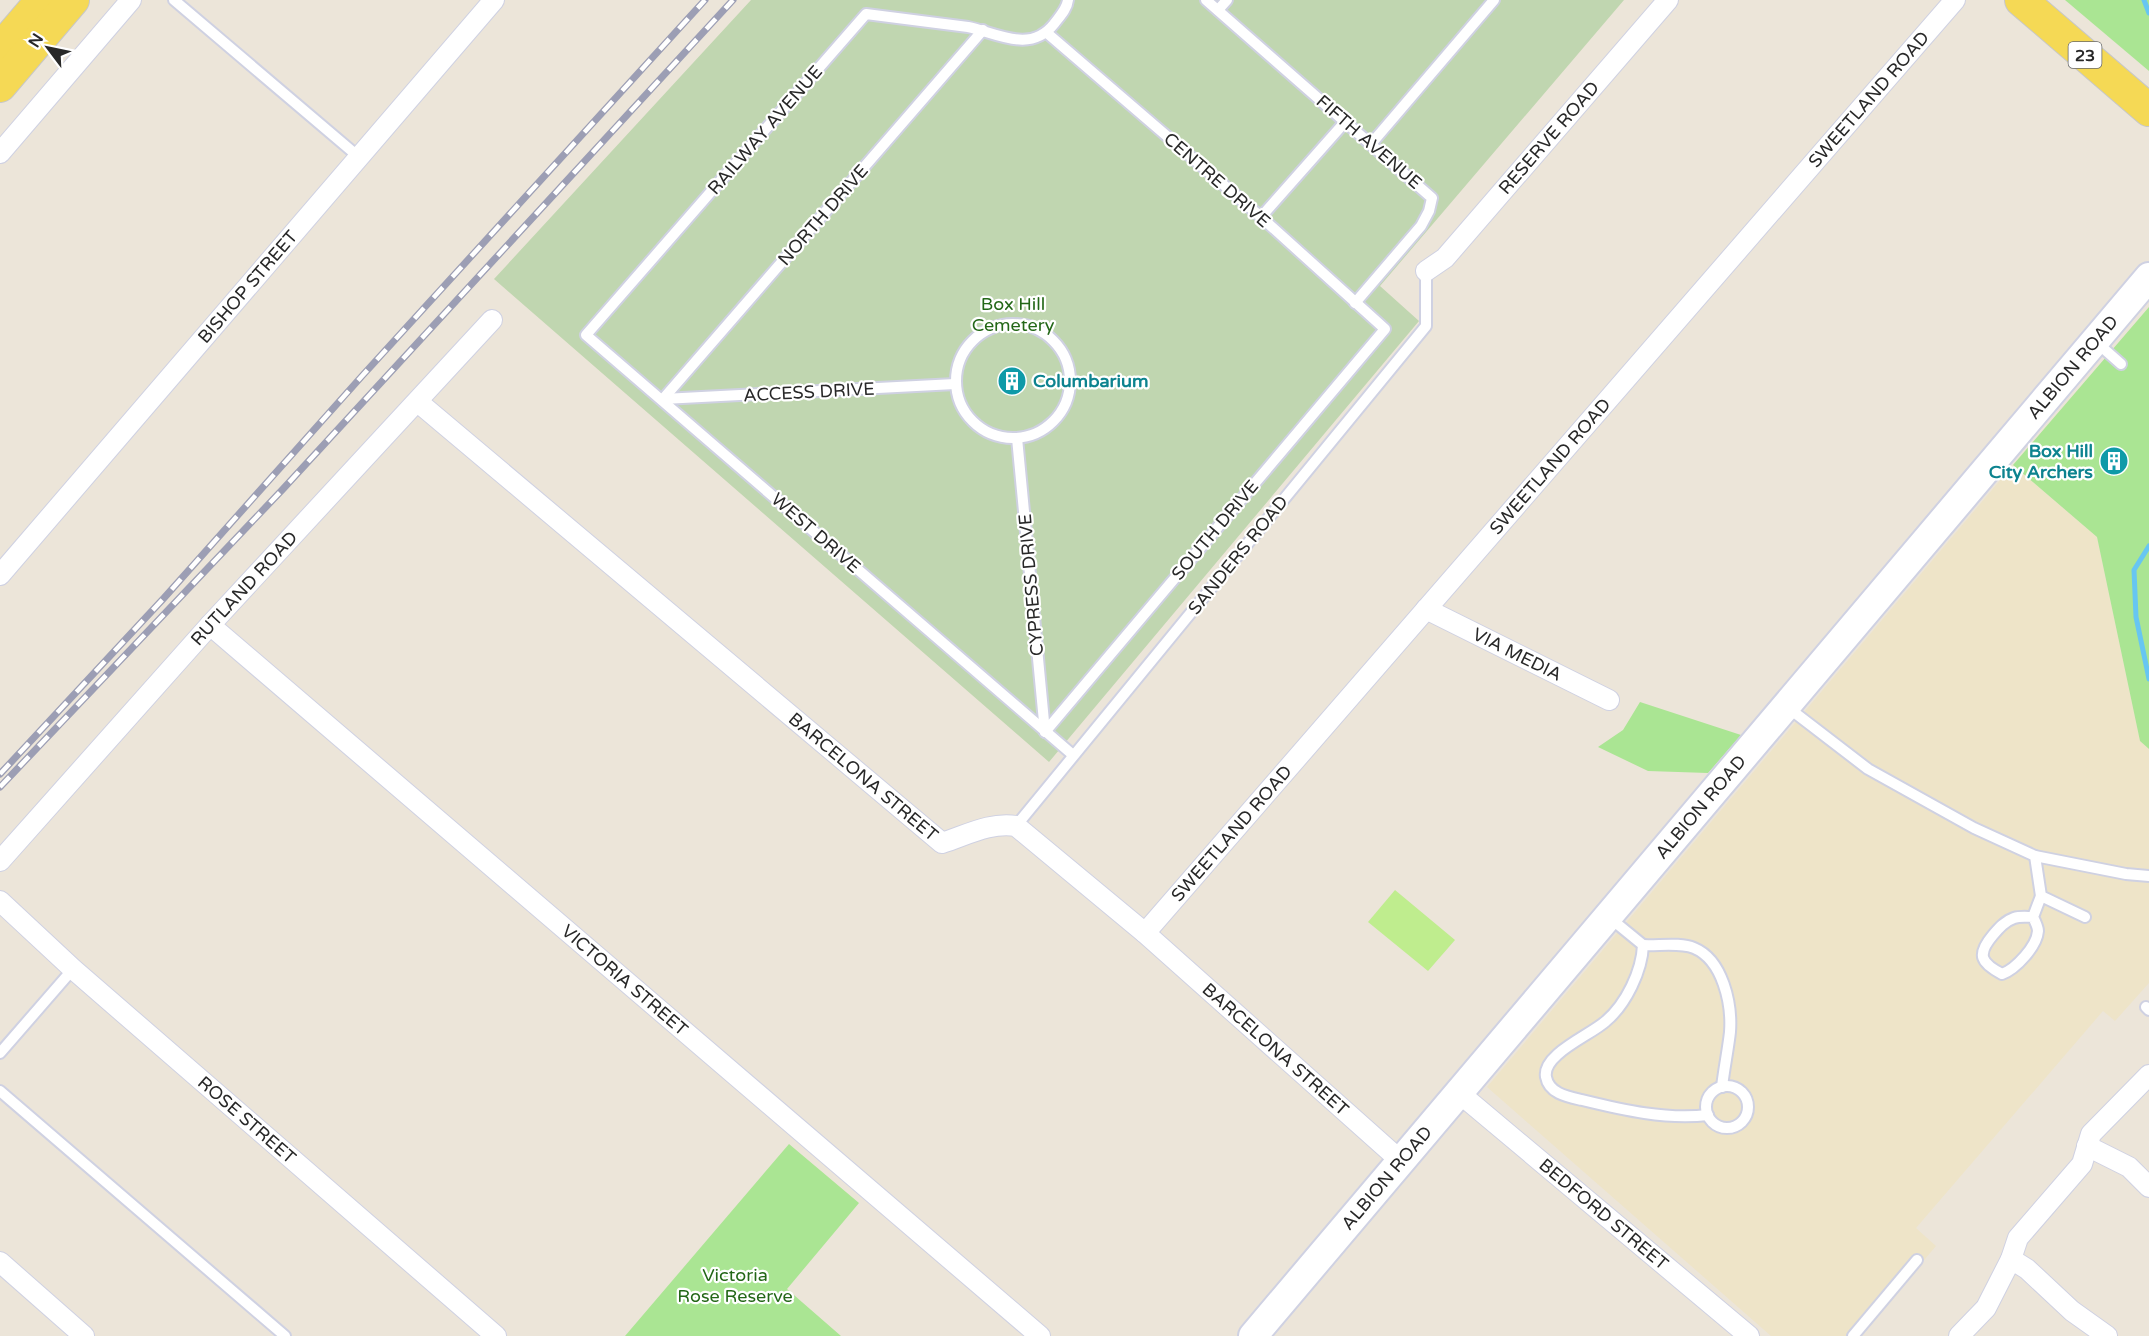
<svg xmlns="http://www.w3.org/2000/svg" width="2149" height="1336" viewBox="0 0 2149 1336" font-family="'Varela Round',sans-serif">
<rect width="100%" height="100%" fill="#ece5d9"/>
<polygon fill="#eee4c8" points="2013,465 2097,537 2140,741 2149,749 2149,983 2115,1021 2103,1011 1916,1228 1936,1246 1860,1336 1771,1336 1487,1087"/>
<g fill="#aae593">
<polygon points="2065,0 2149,0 2149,71"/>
<polygon points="2149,307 2149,749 2140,741 2097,537 2013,465"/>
<polygon points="1640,702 1741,735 1708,773 1648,771 1598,747 1623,730"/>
<polygon points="789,1144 859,1203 787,1289 841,1336 625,1336"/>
</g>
<polygon fill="#c0d6b0" points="751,0 1624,0 1380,286 1419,321 1049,762 494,279"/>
<polygon fill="#bfed8e" points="1395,890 1455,940 1428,971 1368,922"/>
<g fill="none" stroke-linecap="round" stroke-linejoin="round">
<g stroke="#67c6f2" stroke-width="5">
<polyline points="2144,0 2149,13"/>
<polyline points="2149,546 2134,570 2136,617 2149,679"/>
</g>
<g stroke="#cfd1e2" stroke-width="14">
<g id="lane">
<polyline points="174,0 360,158"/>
<path d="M1068,0c-1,9 -8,16 -14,24 -24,30 -57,9 -86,3l-102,-13 -280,321 487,420"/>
<polyline points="1206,0 1432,198 1429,211 1421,226 1355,303"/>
<polyline points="1218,10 1227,0"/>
<polyline points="1371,144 1494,0"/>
<polyline points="1261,217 1345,122"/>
<circle cx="1013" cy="381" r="57"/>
<polyline points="2095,341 2121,364"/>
<polyline points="663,399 983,30"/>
<polyline points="663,399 955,384"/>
<polyline points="1017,438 1045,732"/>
<polyline points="1786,706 1868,769 1974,828 2035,856 2041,896 2085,917"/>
<polyline points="1045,732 1385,329 1261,217 1047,33"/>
<polyline points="1016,826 1426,326 1426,271"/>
<polyline points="2035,856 2126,874 2149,876"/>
<path d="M2033,917c-6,0 -13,-1 -19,1 -9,3 -15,10 -21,17 -17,20 -12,28 9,39 14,-5 35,-28 36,-43 0,-4 -3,-10 -5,-14l8,-21"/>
<path d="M1610,918l33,27c-1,26 -17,59 -37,76 -15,14 -64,33 -60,56 3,17 23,20 36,23 41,10 84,20 126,15"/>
<path d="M1643,945c15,1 37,-3 51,3 29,12 38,56 36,84 -2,18 -6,37 -8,55"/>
<polyline points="2146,1007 2149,1010"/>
<polyline points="0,1053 73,969"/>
<circle cx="1727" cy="1107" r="21"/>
<polyline points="0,1091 285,1336"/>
<polyline points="1853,1336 1917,1260"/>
</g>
</g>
<g stroke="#cfd1e2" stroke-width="22">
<g id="street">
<polyline points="0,153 131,0"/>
<path id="s1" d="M1426,271l19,-13 223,-258"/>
<path id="s2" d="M418,402l524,441c25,-8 48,-21 74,-17l129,107 257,229"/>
<path id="s3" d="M0,575l494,-575"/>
<path id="s4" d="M1426,609l183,91"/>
<path id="s5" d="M210,625l830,711"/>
<path id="s6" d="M0,861l210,-236 282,-305"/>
<path id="s7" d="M0,901l73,68 423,367"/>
<path id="s8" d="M1145,933l810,-933"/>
<path id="s9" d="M1458,1092l291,244"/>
<polyline points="2087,1146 2129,1167 2149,1187"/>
<polyline points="2011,1259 2027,1269 2072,1311 2107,1336"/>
<polyline points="0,1262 84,1336"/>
<polyline points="1959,1336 1986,1308 2011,1259 2018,1238 2082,1164 2091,1134 2149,1075"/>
</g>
</g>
<g stroke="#cfd1e2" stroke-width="32">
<g id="secondary">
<path id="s10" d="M1253,1336l896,-1059"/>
</g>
</g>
<g stroke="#c7c7c7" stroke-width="34">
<g id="primary">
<polyline points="2021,0 2149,110"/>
<polyline points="0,49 42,0"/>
<polyline points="0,86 73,0"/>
</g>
</g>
<use href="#lane" stroke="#fff" stroke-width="10"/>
<use href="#street" stroke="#fff" stroke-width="20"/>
<use href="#secondary" stroke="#fff" stroke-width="28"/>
<use href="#primary" stroke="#f5d955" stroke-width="32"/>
<g stroke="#9c9eb4" stroke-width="7">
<g id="rail">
<polyline points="0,774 164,598 362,376 705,0"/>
<polyline points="0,787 283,489 733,0"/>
</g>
</g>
<use href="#rail" stroke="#fff" stroke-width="4.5" stroke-dasharray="14" stroke-linecap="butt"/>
</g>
<defs>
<g id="building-disc" transform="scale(1.5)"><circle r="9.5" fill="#0f9aa8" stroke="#fff"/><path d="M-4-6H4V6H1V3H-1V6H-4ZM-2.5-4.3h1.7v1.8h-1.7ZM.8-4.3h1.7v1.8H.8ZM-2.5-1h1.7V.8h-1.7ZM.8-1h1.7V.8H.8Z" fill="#fff"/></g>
</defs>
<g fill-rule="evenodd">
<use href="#building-disc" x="1012" y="381"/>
<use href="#building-disc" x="2114" y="461"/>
</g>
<g text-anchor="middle" stroke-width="4.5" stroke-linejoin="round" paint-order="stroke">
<rect fill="#fff" stroke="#686868" stroke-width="1.5" x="2068.5" y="42" width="33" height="26" rx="4.5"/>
<g font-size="16" font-weight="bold" fill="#282828">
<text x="2085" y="61">23</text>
</g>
<g font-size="18" fill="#282828" stroke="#fff">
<text dy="6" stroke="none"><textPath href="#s8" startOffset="1104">SWEETLAND ROAD</textPath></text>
<text transform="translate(765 130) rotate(-49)" y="6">RAILWAY AVENUE</text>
<text dy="6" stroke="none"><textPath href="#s1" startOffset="182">RESERVE ROAD</textPath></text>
<text transform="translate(1369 142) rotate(41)" y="6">FIFTH AVENUE</text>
<text transform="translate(1217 180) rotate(41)" y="6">CENTRE DRIVE</text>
<text transform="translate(823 215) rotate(-49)" y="6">NORTH DRIVE</text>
<text dy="6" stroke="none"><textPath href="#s3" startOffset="380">BISHOP STREET</textPath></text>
<text dy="6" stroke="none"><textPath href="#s10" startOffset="1269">ALBION ROAD</textPath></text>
<text transform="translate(809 392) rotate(-3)" y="6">ACCESS DRIVE</text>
<text dy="6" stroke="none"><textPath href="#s8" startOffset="618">SWEETLAND ROAD</textPath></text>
<text transform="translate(1215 530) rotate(-50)" y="6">SOUTH DRIVE</text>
<text transform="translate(816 533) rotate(41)" y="6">WEST DRIVE</text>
<text transform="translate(1238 555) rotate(-51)" y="6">SANDERS ROAD</text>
<text transform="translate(1031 585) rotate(-95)" y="6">CYPRESS DRIVE</text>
<text dy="6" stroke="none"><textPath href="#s6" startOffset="366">RUTLAND ROAD</textPath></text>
<text dy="6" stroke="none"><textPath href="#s4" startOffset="102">VIA MEDIA</textPath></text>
<text dy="6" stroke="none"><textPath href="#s2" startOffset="582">BARCELONA STREET</textPath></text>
<text dy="6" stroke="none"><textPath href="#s10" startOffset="693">ALBION ROAD</textPath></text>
<text dy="6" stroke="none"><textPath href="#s8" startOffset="132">SWEETLAND ROAD</textPath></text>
<text dy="6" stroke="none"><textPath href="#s5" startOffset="546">VICTORIA STREET</textPath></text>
<text dy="6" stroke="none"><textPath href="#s2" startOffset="1104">BARCELONA STREET</textPath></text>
<text dy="6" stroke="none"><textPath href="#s7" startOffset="330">ROSE STREET</textPath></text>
<text dy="6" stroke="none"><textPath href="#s10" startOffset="207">ALBION ROAD</textPath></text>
<text dy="6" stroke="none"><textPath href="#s9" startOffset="190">BEDFORD STREET</textPath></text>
</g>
<g font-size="18" fill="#236717" stroke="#fff">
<text x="1013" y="310">Box Hill<tspan x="1013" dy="21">Cemetery</tspan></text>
<text x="735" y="1281">Victoria<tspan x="735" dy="21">Rose Reserve</tspan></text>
</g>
<g font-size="18" font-weight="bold" fill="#0d838f" stroke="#fff" text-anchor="start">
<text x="1033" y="387">Columbarium</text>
<text x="2093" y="457" text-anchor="end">Box Hill<tspan x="2093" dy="21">City Archers</tspan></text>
</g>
</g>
<g transform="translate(48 48) rotate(302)" stroke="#ffffff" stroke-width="4.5" paint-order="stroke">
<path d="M0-4.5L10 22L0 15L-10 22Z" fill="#282828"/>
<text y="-9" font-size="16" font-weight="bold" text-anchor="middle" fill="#282828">N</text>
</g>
</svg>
